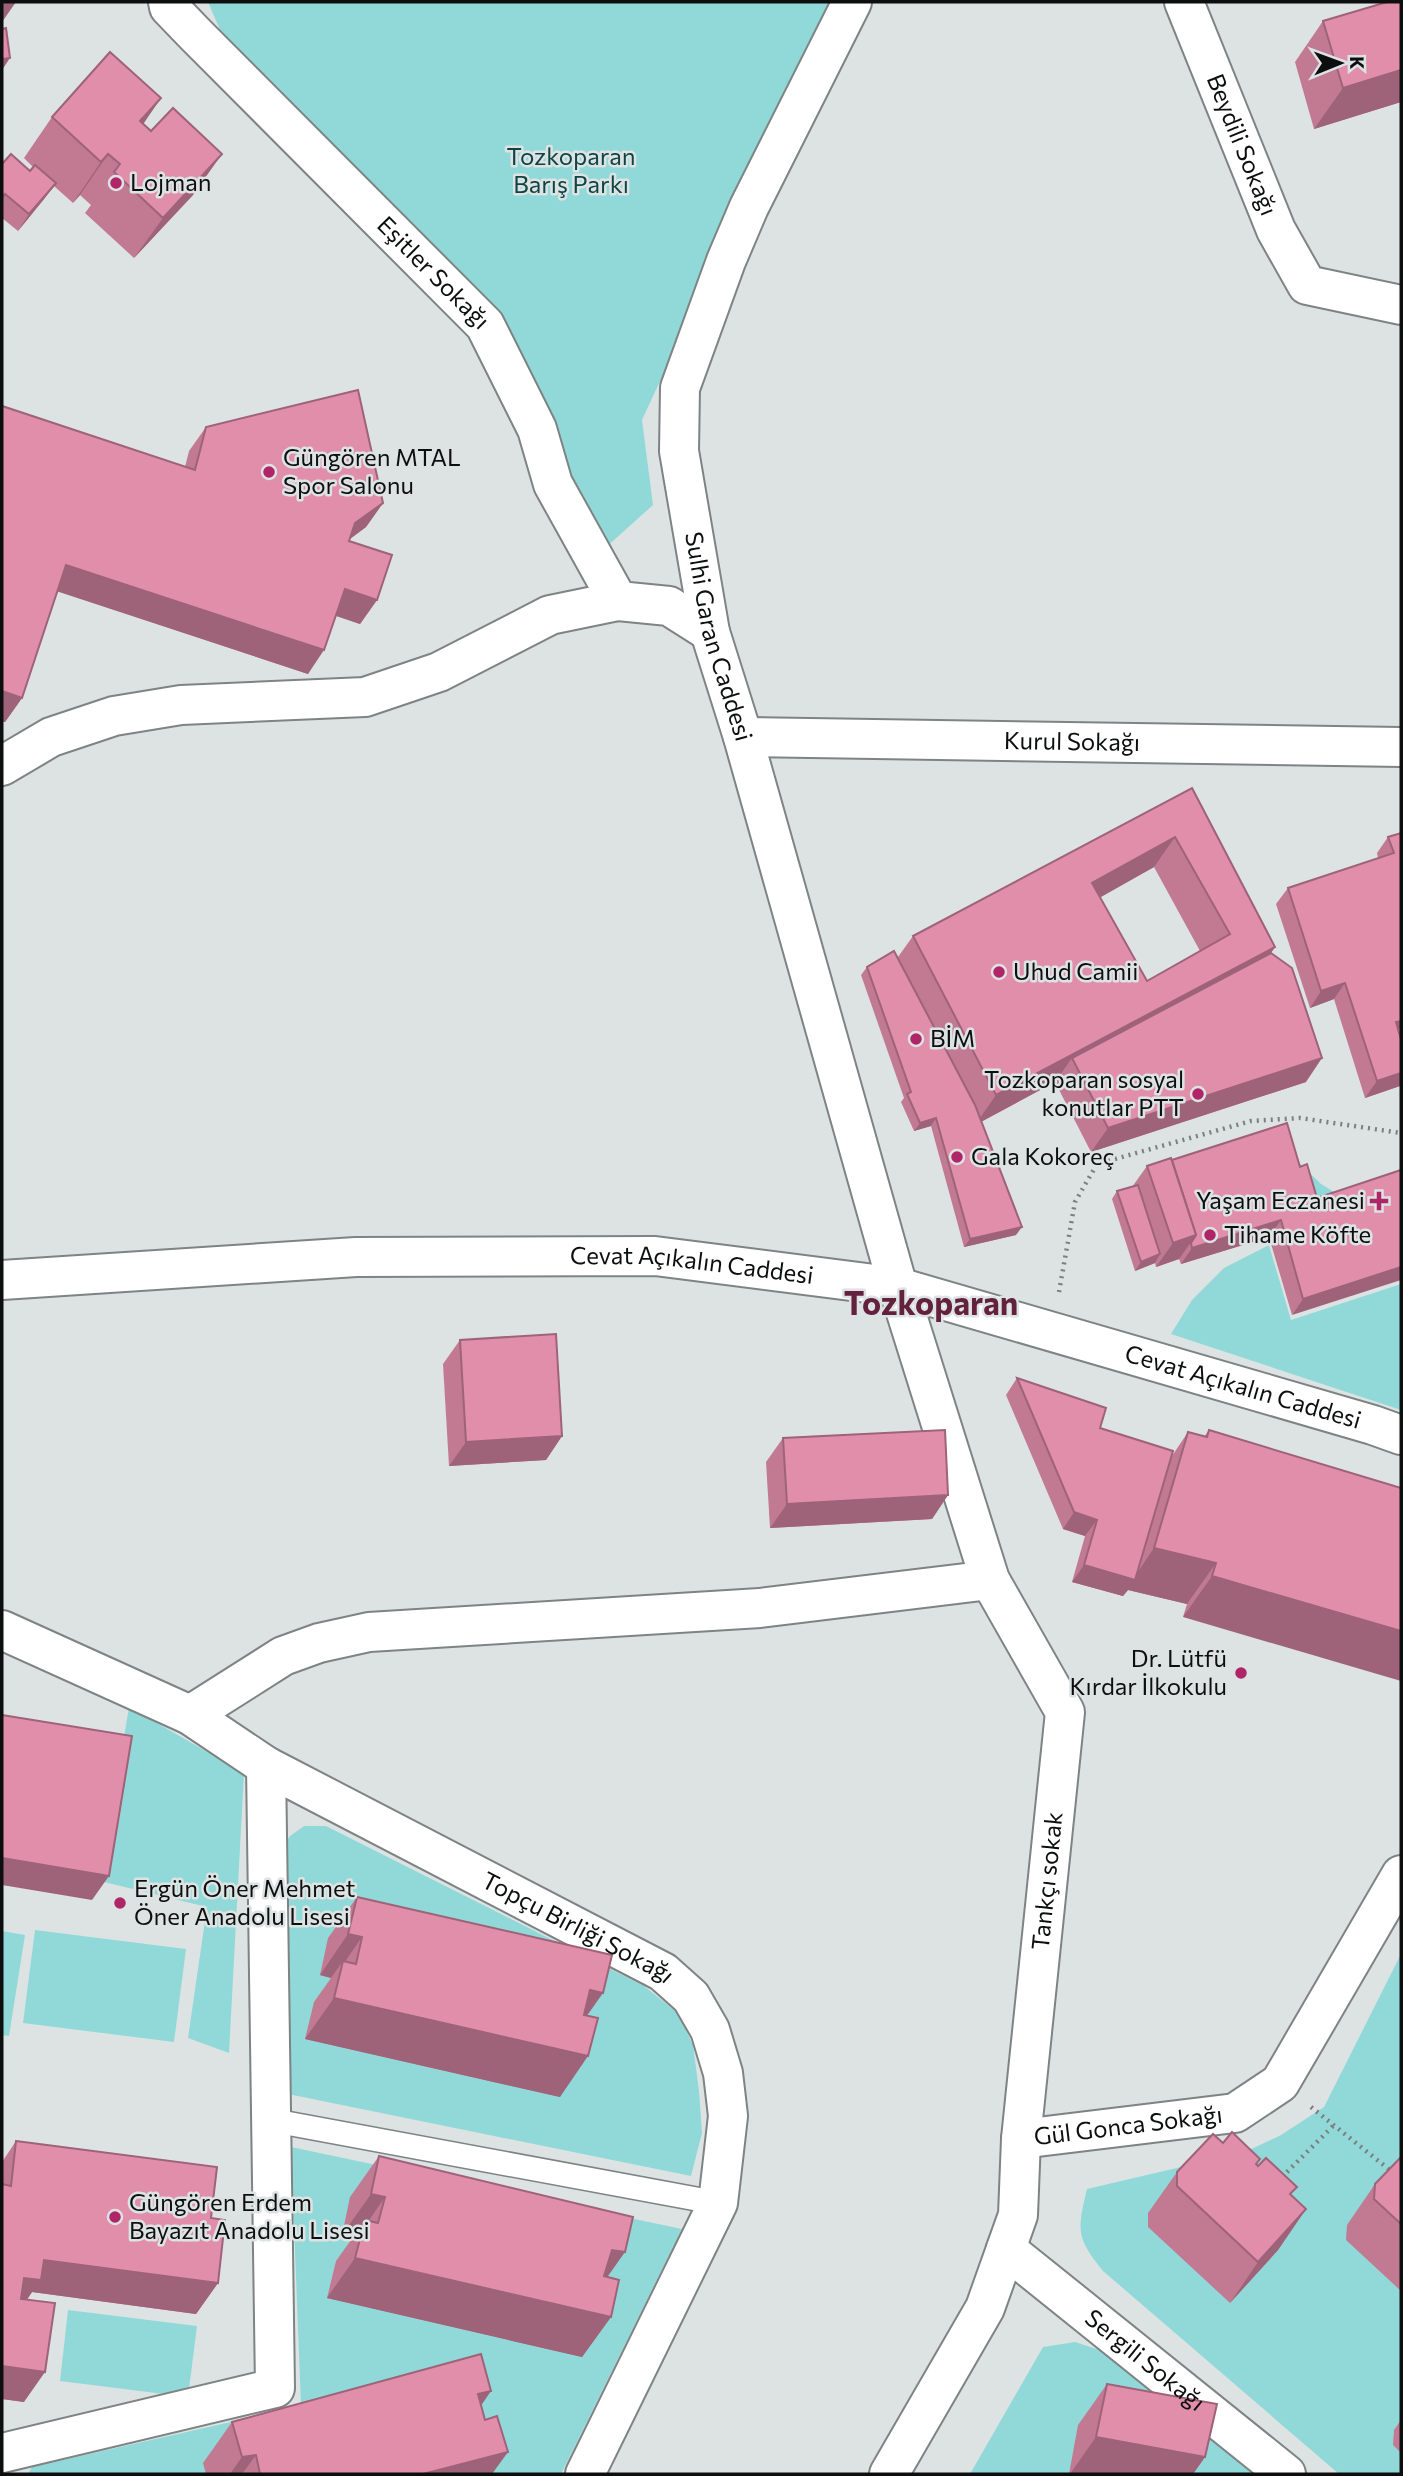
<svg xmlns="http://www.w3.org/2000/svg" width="1403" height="2476" viewBox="0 0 1403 2476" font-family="Commissioner,sans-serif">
<rect width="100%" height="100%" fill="#dde3e3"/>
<g fill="#91d9d8">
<polygon points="208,2 851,2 741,206 642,420 653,505 604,549 548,431 223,37"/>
<polygon points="1281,1145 1321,1184 1339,1195 1305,1203"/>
<polygon points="1269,1245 1291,1320 1401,1284 1401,1410 1171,1334 1192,1300 1224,1268"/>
<polygon points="129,1707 244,1773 229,2053 188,2038 207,1907 100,1881"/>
<polygon points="304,1826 326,1826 644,1986 678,2013 693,2045 699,2091 702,2133 691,2176 283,2093 278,1854 290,1836"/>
<polygon points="35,1930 186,1949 174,2042 23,2023"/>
<polygon points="2,1931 25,1935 9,2036 2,2035"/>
<path d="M1401,1954v520h-62l-236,-203c-27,-33 -26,-41 -16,-82l158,-37 36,-17 43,-28z"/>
<polygon points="291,2147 682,2229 561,2474 28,2474 32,2467 301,2406"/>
<polygon points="68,2310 197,2326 188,2397 60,2381"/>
<polygon points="1075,2342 1112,2354 1259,2474 970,2474 1043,2347"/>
</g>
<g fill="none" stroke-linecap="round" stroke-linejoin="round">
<g stroke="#7e8383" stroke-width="26">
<polyline id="lane" points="270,2120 718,2203"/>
</g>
<g stroke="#7e8383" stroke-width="42">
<g id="street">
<path id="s1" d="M168,2l1,5 26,27 290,291 52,104 16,55 65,117 51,5 41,26"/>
<path id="s2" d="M1184,2l92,228 31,55 94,20"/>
<path id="s3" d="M743,737l658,10"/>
<polyline points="2,766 51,737 114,716 181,705 365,697 439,672 550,615 618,601"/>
<path id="s4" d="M2,1630l188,85 76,51 397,206 28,25 19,33 13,43 5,43 -10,87 -133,271"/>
<polyline points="190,1715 283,1656 319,1643 369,1632 760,1608 990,1580"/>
<path id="s5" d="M1021,2139l214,-26 45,-30 121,-208"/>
<path id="s6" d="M1006,2249l280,225"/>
<polyline points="2,2453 275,2388 266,1766"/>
<path id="s7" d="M889,2474l96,-166 33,-93 3,-76 44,-427 -75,-132 -92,-293"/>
</g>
</g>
<g stroke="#7e8383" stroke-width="42">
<g id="secondary">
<path id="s8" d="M852,2l-103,205 -23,54 -46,127 -1,63 31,181 33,105 155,550"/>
<path id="s9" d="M2,1280l354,-23 299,-1 243,31 475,138 28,10"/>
</g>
</g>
<g stroke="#7b7f7f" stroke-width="4.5" stroke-dasharray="2 5" stroke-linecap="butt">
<polyline points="1059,1292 1075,1202 1097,1164 1251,1121 1300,1118 1401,1133"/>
<polyline points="1311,2107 1401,2179"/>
<polyline points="1282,2177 1334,2125"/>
</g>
<use href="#lane" stroke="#fff" stroke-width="23"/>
<use href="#street" stroke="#fff" stroke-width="38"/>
<use href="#secondary" stroke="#fff" stroke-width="38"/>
</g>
<g fill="#c27a93" fill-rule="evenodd">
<polygon points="1323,21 1401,102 1314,129 1295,62"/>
<polygon points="52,117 143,124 193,195 134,258 85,213 91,205 80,195 73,203 54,186 44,199 18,231 2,218 2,164 30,171 33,167 24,158"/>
<polygon points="2,406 185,467 189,451 206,427 383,503 366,527 350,539 349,541 377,600 360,624 336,616 308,674 58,591 22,698 5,722 2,721"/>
<path d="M1192,788l83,159 -4,6 35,129 -215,70 -36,-70 -74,40 35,113 -52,12 -33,-121 -17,5 -13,-29 3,-4 -43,-123 6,-8 31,-10 15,-21zM1154,867l46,84 -53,30 -47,-84z"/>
<polygon points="1401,833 1400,1086 1365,1098 1334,999 1310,1008 1276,904 1288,888 1378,858 1377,853 1388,837"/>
<polygon points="1172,1160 1300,1167 1317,1198 1401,1170 1292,1315 1269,1237 1181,1264 1179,1259 1156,1267 1155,1263 1135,1271 1112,1199 1117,1191 1132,1187 1147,1166"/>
<polygon points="460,1340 562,1436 546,1460 449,1466 443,1364"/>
<polygon points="1017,1378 1100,1428 1172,1456 1188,1432 1204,1437 1209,1430 1401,1488 1183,1617 1187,1604 1128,1590 1123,1596 1072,1582 1085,1536 1063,1529 1006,1395"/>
<polygon points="783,1438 948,1495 932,1519 770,1528 766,1462"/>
<polygon points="357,1897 587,2016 560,2097 305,2039 314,2002 331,1978 320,1975 328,1938"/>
<polygon points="16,2141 211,2218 218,2283 196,2314 32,2292 27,2300 24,2402 2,2399 2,2162"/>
<polygon points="1223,2143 1260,2159 1256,2165 1306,2209 1278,2250 1230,2303 1148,2227 1148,2213 1177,2172"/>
<polygon points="379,2156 608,2277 611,2317 582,2357 327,2298 336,2261 353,2237 342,2235 350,2197"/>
<polygon points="1401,2157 1401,2291 1346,2240 1347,2225 1375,2184"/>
<polygon points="1107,2384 1205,2457 1193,2474 1069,2474 1078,2425"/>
<polygon points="481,2405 492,2474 206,2474 203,2463 232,2422"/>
<polygon points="1401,2420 1401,2453 1393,2445 1394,2430"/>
</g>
<g fill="#9e6378">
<polygon points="2,2 16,2 2,22"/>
<polygon points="10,58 2,70 2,59"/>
<polygon points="1401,70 1401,102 1314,129 1343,88"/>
<polygon points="161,98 133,139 111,162 140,121"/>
<polygon points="108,154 80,195 73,203 101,162"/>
<polygon points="222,154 193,195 134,258 163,218"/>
<polygon points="56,183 44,199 18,231 29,214"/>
<polygon points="383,503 366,527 339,547 355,523"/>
<polygon points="66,565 324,650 308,674 50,589"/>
<polygon points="345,589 377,600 360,624 328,613"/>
<polygon points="2,691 22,698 5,722 2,721"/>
<polygon points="1175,837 1154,867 1071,914 1092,883"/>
<polygon points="1275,947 1254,977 1072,1058 1055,1082 975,1125 996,1095"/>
<polygon points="1345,983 1334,999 1310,1008 1321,991"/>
<polygon points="1401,1021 1401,1033 1392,1036 1396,1022"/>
<polygon points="1322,1058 1306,1082 1091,1152 1108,1128"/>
<polygon points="1401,1073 1401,1085 1400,1086 1365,1098 1377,1081"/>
<polygon points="936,1118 931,1126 914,1131 920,1123"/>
<polygon points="1281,1220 1269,1237 1181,1264 1192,1248"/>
<polygon points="1022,1227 1016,1235 964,1247 970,1239"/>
<polygon points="1196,1235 1179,1259 1156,1267 1173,1243"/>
<polygon points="1160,1254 1155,1263 1135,1271 1141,1262"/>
<polygon points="1401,1267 1401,1280 1292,1315 1303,1299"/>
<polygon points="562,1436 546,1460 449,1466 466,1442"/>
<polygon points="948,1495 932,1519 770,1528 787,1504"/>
<polygon points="1074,1512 1097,1520 1085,1536 1063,1529"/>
<polygon points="1154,1548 1216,1563 1187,1604 1128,1590 1123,1596 1072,1582 1084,1565 1133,1579"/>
<polygon points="1212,1576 1401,1631 1401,1681 1183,1617"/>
<polygon points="2,1858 109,1876 92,1900 2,1885"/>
<polygon points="348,1934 362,1937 342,1966 343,1961 331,1978 320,1975"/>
<polygon points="590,1990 603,1993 574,2034"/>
<polygon points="334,1998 588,2056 560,2097 305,2039"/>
<polygon points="371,2194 385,2197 363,2229 365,2220 353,2237 342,2235"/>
<polygon points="1306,2209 1278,2250 1230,2303 1258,2262"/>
<polygon points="612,2250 625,2252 596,2293"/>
<polygon points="355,2258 611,2317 582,2357 327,2298"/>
<polygon points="44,2260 218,2283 196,2314 32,2292 19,2311 24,2278"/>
<polygon points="2,2366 45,2372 24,2402 2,2399"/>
<polygon points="491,2391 463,2432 478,2394"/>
<polygon points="1096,2437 1205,2457 1193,2474 1070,2474"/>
<polygon points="508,2452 492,2474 423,2474"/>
<polygon points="256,2455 242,2474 230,2474 242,2457"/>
</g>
<g fill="#e18eab" stroke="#9e6378" stroke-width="2" fill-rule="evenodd">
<polygon points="1387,2 1401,2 1401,70 1343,88 1323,21"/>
<polygon points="6,28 10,58 2,59 2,29"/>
<polygon points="110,52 161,98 140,121 151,131 173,108 222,154 163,218 114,172 120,164 108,154 101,162 52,117"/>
<polygon points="11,154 30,171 35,165 56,183 29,214 5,194 2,198 2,164"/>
<polygon points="358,390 383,503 355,523 349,541 392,555 377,600 345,589 324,650 66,565 22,698 2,691 2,406 195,470 206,427"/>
<path d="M1192,788l83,159 -279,148 -83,-159zM1175,837l55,97 -83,47 -55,-98z"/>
<polygon points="1401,833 1401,1021 1396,1022 1401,1039 1401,1073 1377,1081 1345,983 1321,991 1288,888 1394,853 1388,837"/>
<polygon points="894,951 975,1105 1022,1227 970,1239 936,1118 920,1123 907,1094 911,1092 867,967"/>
<polygon points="1271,953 1292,968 1322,1058 1108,1128 1072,1058"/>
<polygon points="1401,1027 1401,1039 1398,1028"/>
<polygon points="1287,1123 1300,1167 1307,1164 1317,1198 1401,1170 1401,1267 1303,1299 1281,1220 1192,1248 1191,1243 1196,1235 1172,1160"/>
<polygon points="1171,1158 1196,1235 1173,1243 1147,1166"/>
<polygon points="1138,1185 1160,1254 1141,1262 1117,1191"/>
<polygon points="556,1334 562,1436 466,1442 460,1340"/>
<polygon points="1017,1378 1106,1408 1100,1428 1173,1451 1135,1580 1084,1565 1097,1520 1074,1512"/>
<polygon points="945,1430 948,1495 787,1504 783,1438"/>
<polygon points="1209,1430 1401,1488 1401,1631 1212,1576 1216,1563 1154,1548 1188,1432 1207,1437"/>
<polygon points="2,1715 132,1736 109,1876 2,1858"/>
<polygon points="357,1897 612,1955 603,1993 590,1990 584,2015 598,2018 588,2056 334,1998 343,1961 356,1964 362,1937 348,1934"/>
<polygon points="1232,2132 1260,2159 1256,2164 1258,2166 1266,2158 1297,2187 1290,2194 1306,2209 1258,2262 1177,2186 1177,2172 1213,2134 1223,2143"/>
<polygon points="16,2141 217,2167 211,2218 225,2220 218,2283 44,2260 41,2280 24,2278 21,2299 55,2303 45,2372 2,2366 2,2184 11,2186"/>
<polygon points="379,2156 633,2217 625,2252 612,2250 604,2276 619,2280 611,2317 355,2258 365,2220 378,2223 385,2197 371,2194"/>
<polygon points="1401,2157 1401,2224 1374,2199 1375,2184"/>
<polygon points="481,2354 491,2391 478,2394 485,2420 497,2416 508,2452 423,2474 260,2474 256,2455 242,2457 232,2422"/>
<polygon points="1107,2384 1217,2404 1205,2457 1096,2437"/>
</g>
<g fill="#af2567" stroke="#dde3e3" stroke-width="2.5">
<circle cx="116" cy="183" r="7"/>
<circle cx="269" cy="472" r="7"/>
<circle cx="999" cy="972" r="7"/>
<circle cx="916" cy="1039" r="7"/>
<circle cx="1198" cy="1094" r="7"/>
<circle cx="957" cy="1157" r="7"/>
<path d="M1375.5 1190.5h7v7h7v7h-7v7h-7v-7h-7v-7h7z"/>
<circle cx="1210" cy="1235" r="7"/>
<circle cx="1241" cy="1673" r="7"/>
<circle cx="120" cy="1903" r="7"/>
<circle cx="115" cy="2217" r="7"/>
</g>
<g text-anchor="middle" stroke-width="5" stroke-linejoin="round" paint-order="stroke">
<g font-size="24" fill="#0d0f0f" stroke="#dde3e3">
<text dy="8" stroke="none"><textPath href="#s2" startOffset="154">Beydili Sokağı</textPath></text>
<text dy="8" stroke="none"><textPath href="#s1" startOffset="380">Eşitler Sokağı</textPath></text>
<text dy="8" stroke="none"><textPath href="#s8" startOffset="676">Sulhi Garan Caddesi</textPath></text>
<text dy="8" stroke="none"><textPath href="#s3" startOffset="329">Kurul Sokağı</textPath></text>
<text dy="8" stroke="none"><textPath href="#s9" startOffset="691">Cevat Açıkalın Caddesi</textPath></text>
<text dy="8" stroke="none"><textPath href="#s9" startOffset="1258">Cevat Açıkalın Caddesi</textPath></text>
<text dy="8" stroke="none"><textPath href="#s7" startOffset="626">Tankçı sokak</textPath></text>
<text dy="8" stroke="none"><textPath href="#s4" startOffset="649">Topçu Birliği Sokağı</textPath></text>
<text dy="8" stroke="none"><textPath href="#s5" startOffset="108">Gül Gonca Sokağı</textPath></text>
<text dy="8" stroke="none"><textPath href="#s6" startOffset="178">Sergili Sokağı</textPath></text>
</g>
<g font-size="24" fill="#0e4544" stroke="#dde3e3">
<text x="571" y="165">Tozkoparan<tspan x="571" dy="28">Barış Parkı</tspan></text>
</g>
<g font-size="24" fill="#0d0f0f" stroke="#dde3e3" text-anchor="start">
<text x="130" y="191">Lojman</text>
<text x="283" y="466">Güngören MTAL<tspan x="283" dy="28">Spor Salonu</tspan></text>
<text x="1013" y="980">Uhud Camii</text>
<text x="930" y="1047">BİM</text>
<text x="1184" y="1088" text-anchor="end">Tozkoparan sosyal<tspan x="1184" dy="28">konutlar PTT</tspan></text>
<text x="971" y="1165">Gala Kokoreç</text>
<text x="1365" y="1209" text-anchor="end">Yaşam Eczanesi</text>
<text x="1224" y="1243">Tihame Köfte</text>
<text x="1227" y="1667" text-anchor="end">Dr. Lütfü<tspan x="1227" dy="28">Kırdar İlkokulu</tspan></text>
<text x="134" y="1897">Ergün Öner Mehmet<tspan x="134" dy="28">Öner Anadolu Lisesi</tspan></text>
<text x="129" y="2211">Güngören Erdem<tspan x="129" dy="28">Bayazıt Anadolu Lisesi</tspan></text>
</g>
<g font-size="32" font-weight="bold" fill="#63213d" stroke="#dde3e3">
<text x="931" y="1315">Tozkoparan</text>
</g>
</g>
<rect width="1403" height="2476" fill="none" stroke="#0d0f0f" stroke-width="7"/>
<g transform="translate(1340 63) rotate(89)" stroke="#dde3e3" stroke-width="5" paint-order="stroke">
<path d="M0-5L12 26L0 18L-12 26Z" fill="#0d0f0f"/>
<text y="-10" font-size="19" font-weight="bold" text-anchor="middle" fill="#0d0f0f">K</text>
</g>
</svg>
